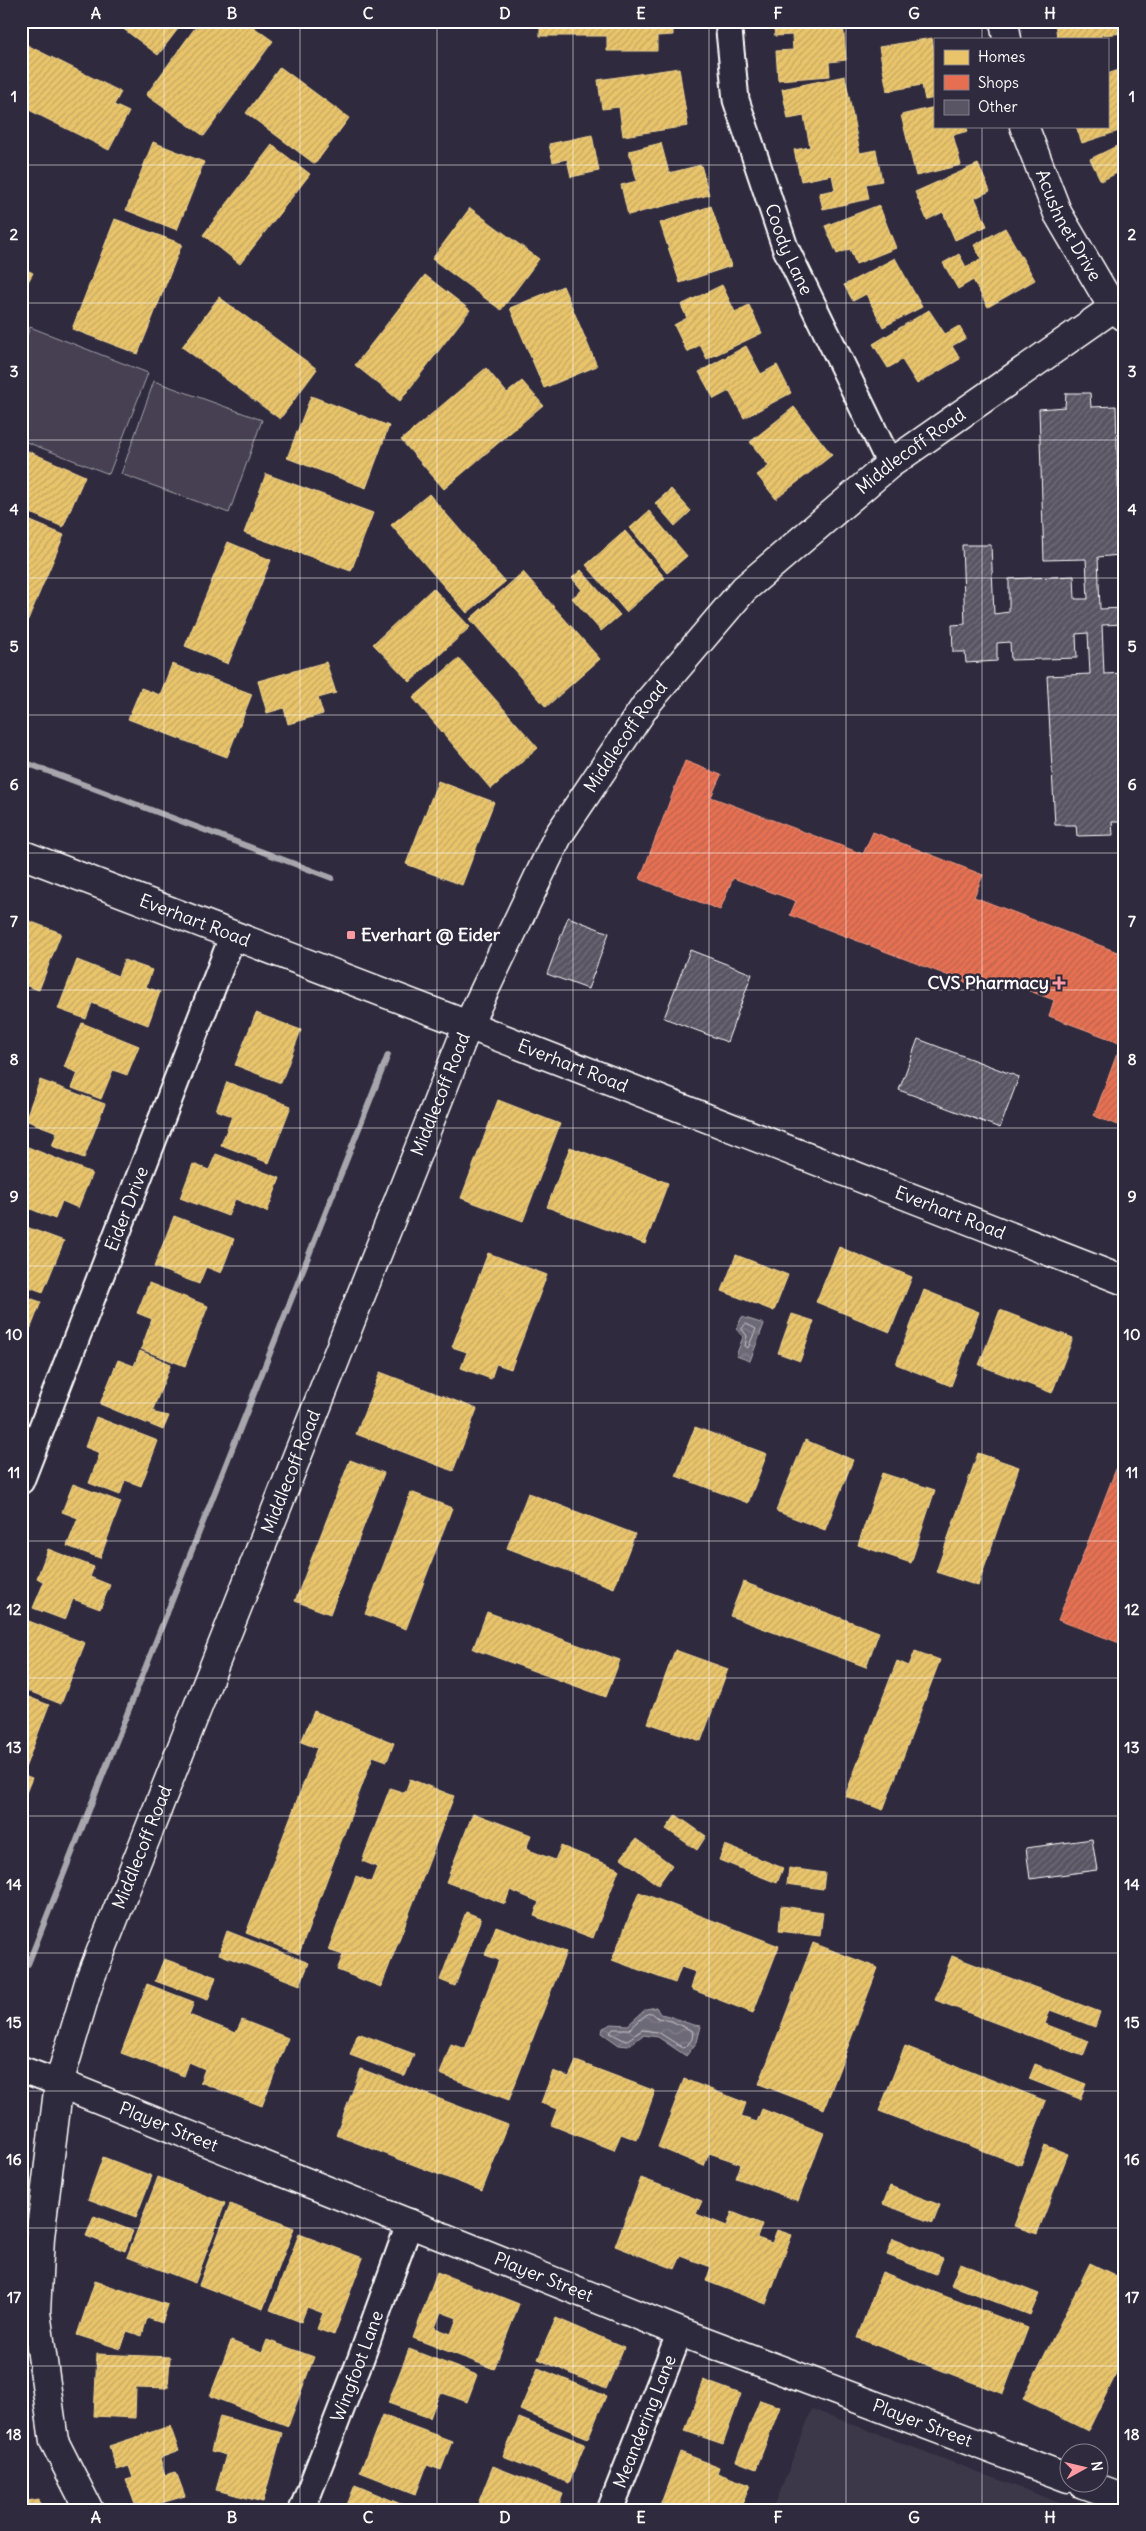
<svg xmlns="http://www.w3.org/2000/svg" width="1146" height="2531" viewBox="0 0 1146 2531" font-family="Delius,sans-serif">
<defs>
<pattern id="water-waves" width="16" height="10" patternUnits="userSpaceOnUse" patternTransform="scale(1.25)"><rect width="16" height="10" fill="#6d6a77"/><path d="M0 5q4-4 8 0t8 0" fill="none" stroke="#83808b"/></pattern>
<pattern id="homes-hatch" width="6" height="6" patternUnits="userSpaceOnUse" patternTransform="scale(1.25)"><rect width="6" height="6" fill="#e9c46a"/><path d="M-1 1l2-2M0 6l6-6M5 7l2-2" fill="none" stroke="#c2a662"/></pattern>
<pattern id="shops-hatch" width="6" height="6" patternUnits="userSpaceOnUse" patternTransform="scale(1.25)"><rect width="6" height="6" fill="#e76f51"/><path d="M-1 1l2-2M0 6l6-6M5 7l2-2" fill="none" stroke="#b86450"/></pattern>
<pattern id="building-hatch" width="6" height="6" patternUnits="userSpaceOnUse" patternTransform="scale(1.25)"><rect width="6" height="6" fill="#595564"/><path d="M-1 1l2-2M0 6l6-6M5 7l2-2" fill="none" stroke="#726e7b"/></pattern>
</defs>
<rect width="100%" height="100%" fill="#2f2a3d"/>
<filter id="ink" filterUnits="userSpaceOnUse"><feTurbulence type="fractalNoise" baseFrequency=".02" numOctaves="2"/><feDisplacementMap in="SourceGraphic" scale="10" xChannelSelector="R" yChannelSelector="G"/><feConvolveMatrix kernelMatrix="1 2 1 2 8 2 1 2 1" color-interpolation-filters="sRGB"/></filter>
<g filter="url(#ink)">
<polygon fill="#3c3749" points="812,2409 1079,2510 773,2510"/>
<g fill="#464152" stroke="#a2a0a8">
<polygon points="30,327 148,373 109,474 21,440 21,351"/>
<polygon points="154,381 262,420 229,513 121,474"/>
</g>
<g fill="url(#water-waves)" stroke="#a7a6ad">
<polygon points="742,1317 764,1324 750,1361 736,1356 743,1337 736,1329"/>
<path d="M656,2007l4,7c15,2 26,11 41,12l-4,16 -11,14 -28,-19 -15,-2 -15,11 -9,-1 -17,-12 1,-5 9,-4 16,1 18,-16z"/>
</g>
<g fill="url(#homes-hatch)" stroke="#f0d697" fill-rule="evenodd">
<polygon points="113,21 184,21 158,55"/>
<polygon points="200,21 245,21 273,41 204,136 146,95"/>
<polygon points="540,21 673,21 673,35 657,36 657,51 607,51 607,36 540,36"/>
<polygon points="773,21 843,21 846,60 829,62 830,76 778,80 776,51 793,50 792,35 775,36"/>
<polygon points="914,21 951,21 951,25 914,24"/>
<polygon points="1055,21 1125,21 1125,33 1101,35 1101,39 1057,38"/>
<polygon points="932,38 935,55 935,98 925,100 922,85 887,91 879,47"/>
<polygon points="21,42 121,92 114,105 129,112 109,150 21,106"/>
<polygon points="280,67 349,118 315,164 246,113"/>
<polygon points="679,68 688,126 623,136 619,107 602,109 598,80"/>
<polygon points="1125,68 1125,129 1082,143 1076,126 1107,126 1107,74"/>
<polygon points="845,76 860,153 876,150 882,181 866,184 869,199 823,209 819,193 835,190 832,175 801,181 794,150 810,147 804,116 788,119 782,89"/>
<polygon points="935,107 935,126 966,126 968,131 953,135 961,165 916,176 901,115"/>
<polygon points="592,135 599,171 571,177 567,159 553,162 549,144"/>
<polygon points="153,142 204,162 177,230 126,210"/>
<polygon points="1125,142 1125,179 1121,171 1101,181 1090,159"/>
<polygon points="661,143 669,173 701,165 709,195 628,215 621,185 637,181 629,151"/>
<polygon points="272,145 310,174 240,264 203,235"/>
<polygon points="978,164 990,191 975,198 987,226 955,240 943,212 927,220 915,192"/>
<polygon points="879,205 896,248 856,264 850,249 837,254 825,226"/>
<polygon points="711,206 731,266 680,283 660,223"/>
<polygon points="470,208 539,259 501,310 432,259"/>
<polygon points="115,219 182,244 138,354 72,329"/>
<polygon points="1005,228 1035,280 988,307 973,280 958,289 943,263 959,254 966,267 981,259 974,245"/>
<polygon points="895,258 922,307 883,327 866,294 853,301 844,285"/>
<polygon points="21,267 33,273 21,294"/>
<polygon points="425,275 470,310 400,401 355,365"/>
<polygon points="722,285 735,312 749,305 762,333 707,359 700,345 687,352 674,325 687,318 681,305"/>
<polygon points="563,286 597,366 544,388 510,308"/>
<polygon points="219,297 317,369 280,419 182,347"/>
<polygon points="929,310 945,334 959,326 966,338 952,346 960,359 917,384 902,360 888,368 873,344"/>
<polygon points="746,346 761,374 777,365 791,393 744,418 729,391 714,399 699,372"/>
<polygon points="486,368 507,393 522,381 543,405 444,489 401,440"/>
<polygon points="311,396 389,426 366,488 287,458"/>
<polygon points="794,407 832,455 776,499 757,475 769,466 750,442"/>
<polygon points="21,448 85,476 63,527 21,509"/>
<polygon points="266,474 373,513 351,571 244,533"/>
<polygon points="671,489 691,511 675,526 655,503"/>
<polygon points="429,494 505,582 467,613 391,525"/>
<polygon points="649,511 687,556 667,573 630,528"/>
<polygon points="21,517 64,535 21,636"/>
<polygon points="625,531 665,578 626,612 586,565"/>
<polygon points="228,542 271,560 228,664 185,646"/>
<polygon points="581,570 620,615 601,631 572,598 582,590 572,578"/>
<polygon points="523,572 600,659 546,707 470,619"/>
<polygon points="433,588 470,627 410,682 373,644"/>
<polygon points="459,658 538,748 491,789 413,698"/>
<polygon points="326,662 336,693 318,698 323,714 288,724 284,708 267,713 258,681"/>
<polygon points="172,664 252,694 227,757 128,719 141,688 160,695"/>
<polygon points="438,781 494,802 462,885 406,864"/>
<polygon points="21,918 61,933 39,990 21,984"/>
<polygon points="77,960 118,976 124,960 152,970 146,987 160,992 148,1025 92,1003 86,1019 58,1009"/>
<polygon points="256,1013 301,1030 281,1083 235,1065"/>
<polygon points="82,1023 139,1046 127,1075 113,1070 101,1099 72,1088 78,1073 64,1067"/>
<polygon points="40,1080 105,1104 84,1158 52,1146 57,1132 25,1120"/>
<polygon points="227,1082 291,1106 269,1163 221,1145 232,1116 216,1110"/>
<polygon points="498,1100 560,1124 523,1221 461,1198"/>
<polygon points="28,1147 92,1173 78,1208 62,1201 55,1219 21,1205 21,1165"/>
<polygon points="570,1147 668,1183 645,1244 547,1207"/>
<polygon points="216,1154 280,1178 267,1212 235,1199 228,1216 180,1198 193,1164 209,1170"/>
<polygon points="174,1216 234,1239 221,1273 206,1267 199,1284 154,1267"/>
<polygon points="21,1225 64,1241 43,1292 21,1284"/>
<polygon points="839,1247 912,1277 890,1332 816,1302"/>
<polygon points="488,1253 547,1275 511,1369 496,1364 491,1379 461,1368 467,1352 452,1347"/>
<polygon points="736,1255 788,1275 774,1311 722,1291"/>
<polygon points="149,1283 208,1306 185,1366 141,1349 152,1319 137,1313"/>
<polygon points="924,1290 979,1312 951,1386 896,1364"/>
<polygon points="21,1295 41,1302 22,1350 21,1349"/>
<polygon points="1000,1310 1073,1338 1052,1393 979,1365"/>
<polygon points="792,1314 814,1321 800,1361 778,1353"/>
<polygon points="140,1351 171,1364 153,1409 155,1413 169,1416 163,1430 100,1404 118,1360 134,1366"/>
<polygon points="380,1372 477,1409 453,1471 356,1434"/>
<polygon points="96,1417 158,1441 141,1486 125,1480 120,1495 89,1483 100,1453 85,1447"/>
<polygon points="695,1427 767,1454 748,1503 676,1476"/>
<polygon points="805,1440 853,1460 825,1530 776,1511"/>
<polygon points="978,1453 1019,1467 978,1586 936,1572"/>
<polygon points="350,1460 384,1473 330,1614 295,1601"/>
<polygon points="882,1473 935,1490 911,1563 858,1545"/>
<polygon points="73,1484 121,1502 100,1558 67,1546 78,1518 62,1512"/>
<polygon points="411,1492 452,1508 406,1629 365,1614"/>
<polygon points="528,1493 635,1534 614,1588 507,1548"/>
<polygon points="48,1549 94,1567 90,1577 110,1585 100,1609 73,1599 65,1620 33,1608 44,1582 37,1578"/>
<polygon points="743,1582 879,1632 866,1667 730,1616"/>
<polygon points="487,1612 620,1660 606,1697 473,1649"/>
<polygon points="21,1618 85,1643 61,1704 21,1688 21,1661 24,1654 21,1653"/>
<polygon points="675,1650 728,1669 701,1741 648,1723"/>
<polygon points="915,1651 940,1660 883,1810 845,1796 897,1661 909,1666"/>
<polygon points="21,1694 49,1705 25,1768 21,1766"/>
<polygon points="314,1711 394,1743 387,1761 373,1756 299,1954 246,1933 317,1748 301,1742"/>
<polygon points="21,1774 32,1778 21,1805"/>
<polygon points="410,1779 454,1796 381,1987 337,1970 343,1955 328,1950 356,1876 371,1882 377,1867 362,1861 390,1788 405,1793"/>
<polygon points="473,1813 531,1835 526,1849 555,1860 561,1846 619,1869 593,1938 534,1916 539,1902 510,1890 505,1904 446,1882"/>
<polygon points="676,1815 706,1836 697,1850 666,1829"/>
<polygon points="636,1839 672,1865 658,1885 621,1858"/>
<polygon points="725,1845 783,1868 777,1883 719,1860"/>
<polygon points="789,1868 825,1873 823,1889 787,1884"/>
<polygon points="639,1892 779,1946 753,2013 691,1989 696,1972 681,1967 675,1983 612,1960"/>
<polygon points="781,1906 823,1912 820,1936 779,1931"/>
<polygon points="466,1912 481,1918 455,1986 440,1980"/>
<polygon points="496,1926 566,1952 509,2100 440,2074 451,2044 465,2049 499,1960 485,1955"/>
<polygon points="227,1931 309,1963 300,1985 219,1954"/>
<polygon points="813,1943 878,1968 824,2109 759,2084"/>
<polygon points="952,1956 1100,2012 1095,2027 1050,2010 1045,2024 1089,2041 1083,2056 935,2000"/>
<polygon points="164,1959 216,1977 208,2000 155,1981"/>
<polygon points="147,1984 194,2002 189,2015 236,2033 242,2020 288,2038 262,2106 200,2082 205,2069 189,2062 184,2076 121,2053"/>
<polygon points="358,2033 414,2054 405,2076 350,2055"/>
<polygon points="905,2046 1046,2101 1021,2165 879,2111"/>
<polygon points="576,2061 655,2091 637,2140 621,2134 614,2150 551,2125 557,2109 541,2103 553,2071 569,2077"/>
<polygon points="1035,2064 1086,2084 1080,2099 1029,2079"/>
<polygon points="361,2069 508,2125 482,2191 336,2135"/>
<polygon points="684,2079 746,2103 741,2117 757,2122 762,2109 824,2133 798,2201 736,2178 741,2164 724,2158 709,2153 704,2166 658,2147"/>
<polygon points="1045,2145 1068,2154 1037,2234 1014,2226"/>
<polygon points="103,2157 152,2176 136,2217 88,2199"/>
<polygon points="158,2177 225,2203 195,2283 127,2257"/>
<polygon points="641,2178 702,2201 696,2214 727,2226 732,2212 762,2224 757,2238 772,2243 777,2230 792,2235 766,2304 706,2281 711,2267 681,2256 675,2269 615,2246"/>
<polygon points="890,2186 940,2205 933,2223 883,2204"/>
<polygon points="230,2204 294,2228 263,2309 199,2285"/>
<polygon points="94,2216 133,2231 125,2251 86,2236"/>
<polygon points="299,2234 363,2258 334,2335 317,2329 323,2313 307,2307 301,2322 270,2310"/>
<polygon points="893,2239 943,2258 936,2274 887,2255"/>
<polygon points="960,2263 1039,2294 1030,2315 951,2285"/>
<polygon points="1090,2263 1125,2280 1125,2356 1088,2431 1023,2399"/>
<path d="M437,2272l82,32 -25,65 -81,-31zM441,2312l16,6 -6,16 -16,-6z"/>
<polygon points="882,2272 1028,2328 1003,2394 857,2338"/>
<polygon points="95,2281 168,2305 162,2323 147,2318 142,2336 127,2331 121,2349 77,2335"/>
<polygon points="556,2318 624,2347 606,2389 538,2359"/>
<polygon points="267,2340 314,2357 288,2426 210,2396 231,2341 262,2353"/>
<polygon points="409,2349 477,2375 467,2402 440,2392 430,2418 388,2403"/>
<polygon points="97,2354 170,2357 168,2388 136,2387 135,2418 94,2416"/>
<polygon points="538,2368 606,2396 588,2438 520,2410"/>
<polygon points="703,2380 741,2394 723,2444 685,2431"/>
<polygon points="760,2400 780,2407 756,2469 736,2461"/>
<polygon points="382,2415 452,2441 441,2470 427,2465 416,2494 360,2472"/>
<polygon points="220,2416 282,2433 263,2502 216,2490 226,2455 211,2451"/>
<polygon points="519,2418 585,2444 569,2483 503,2457"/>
<polygon points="170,2426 179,2451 160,2458 165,2475 176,2472 185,2496 137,2510 126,2480 133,2478 129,2466 117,2470 109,2446"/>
<polygon points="680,2452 719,2467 717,2473 750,2485 740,2510 668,2510 660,2506"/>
<polygon points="493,2466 563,2494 557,2510 486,2510 477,2506"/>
<polygon points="355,2485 415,2510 345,2510"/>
<polygon points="39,2499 41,2510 21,2510 21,2502"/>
</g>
<g fill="url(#shops-hatch)" stroke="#ee9a85">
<polygon points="685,761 721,775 711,797 863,854 873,832 983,875 974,897 1125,955 1125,1128 1094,1116 1121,1043 1049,1016 1054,1000 992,977 986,990 790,915 796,901 733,878 720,910 640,879"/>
<polygon points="1116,1469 1125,1472 1125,1581 1121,1592 1125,1593 1125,1645 1058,1620"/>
</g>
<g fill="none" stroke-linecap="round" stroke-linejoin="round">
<g stroke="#c5c3c9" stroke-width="1">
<polygon points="746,1324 756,1329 748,1348 745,1346 747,1336 742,1329"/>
<polygon points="652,2013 658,2018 671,2021 693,2031 692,2039 686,2047 683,2048 658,2032 642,2030 626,2041 610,2033 613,2029 630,2029 647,2014"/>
</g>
<g stroke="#a7a6ad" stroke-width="6">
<polyline points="21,761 332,878"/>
<polyline points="28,1964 388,1055"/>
</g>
</g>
<g fill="url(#building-hatch)" stroke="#fff">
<polygon points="1066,393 1090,393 1091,407 1116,406 1120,555 1098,557 1100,609 1125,608 1125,624 1102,625 1104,674 1125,673 1125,822 1112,822 1113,835 1077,836 1076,825 1055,825 1047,676 1090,674 1088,633 1076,634 1077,658 1011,660 1010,642 997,643 997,661 966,663 965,652 953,652 952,625 965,624 962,545 991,545 994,614 1009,612 1009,579 1074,576 1075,599 1088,599 1086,559 1044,560 1039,409 1065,407"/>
<polygon points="568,917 609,933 588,989 547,974"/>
<polygon points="690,950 752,974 727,1042 664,1018"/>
<polygon points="918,1039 1019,1077 1000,1128 899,1090"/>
<polygon points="1092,1839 1097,1870 1030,1879 1026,1848"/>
</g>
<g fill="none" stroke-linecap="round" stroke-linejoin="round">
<g stroke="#fff" stroke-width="29">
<g id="street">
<path id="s1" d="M728,21l8,79 49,147 105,217"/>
<path id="s2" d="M21,1481l212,-546"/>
<polyline points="21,2069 59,2083"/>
<path id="s3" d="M302,2510l59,-152 49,-136"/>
<path id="s4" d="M610,2510l70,-178"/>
</g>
</g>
<g stroke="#fff" stroke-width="31">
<g id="secondary">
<polyline points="1004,21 1007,39"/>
<path id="s5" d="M1024,126l34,88 55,94 12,9"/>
<path id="s6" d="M21,854l447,171 657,256"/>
<path id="s7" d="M59,2083l621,249 388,146"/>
<polyline points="1083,2484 1125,2499"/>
<path id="s8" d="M89,2510l-35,-69 -18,-129 4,-75 19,-154 31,-104 378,-954 90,-189 90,-134 96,-113 146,-125 223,-156"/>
</g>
</g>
<use href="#street" stroke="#2f2a3d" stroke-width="25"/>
<use href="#secondary" stroke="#2f2a3d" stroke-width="28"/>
</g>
</g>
<path fill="none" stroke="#fff" stroke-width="1" stroke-opacity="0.55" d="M164,21v2489M300,21v2489M437,21v2489M573,21v2489M709,21v2489M846,21v2489M982,21v18M982,126v2384M21,165h1104M21,303h1104M21,440h1104M21,578h1104M21,715h1104M21,853h1104M21,990h1104M21,1128h1104M21,1266h1104M21,1403h1104M21,1541h1104M21,1678h1104M21,1816h1104M21,1953h1104M21,2091h1104M21,2228h1104M21,2366h1104"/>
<g fill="#ff9aa2" stroke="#2f2a3d" stroke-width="2">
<rect x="346" y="930" width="10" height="10" rx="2.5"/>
<path d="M1056.5 975.5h5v5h5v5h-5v5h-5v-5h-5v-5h5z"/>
</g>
<g text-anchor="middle" stroke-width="5" stroke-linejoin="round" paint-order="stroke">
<g font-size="18" fill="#fff" stroke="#2f2a3d">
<text dy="6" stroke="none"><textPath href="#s5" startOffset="109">Acushnet Drive</textPath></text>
<text dy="6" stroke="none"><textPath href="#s1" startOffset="238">Coody Lane</textPath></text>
<text dy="6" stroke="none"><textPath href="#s8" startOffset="2308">Middlecoff Road</textPath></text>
<text dy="6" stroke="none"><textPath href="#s8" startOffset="1902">Middlecoff Road</textPath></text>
<text dy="6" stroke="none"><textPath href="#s6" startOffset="186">Everhart Road</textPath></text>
<text dy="6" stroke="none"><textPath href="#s6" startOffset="591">Everhart Road</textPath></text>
<text dy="6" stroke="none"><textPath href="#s8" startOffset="1498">Middlecoff Road</textPath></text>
<text dy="6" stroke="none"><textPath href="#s2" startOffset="292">Eider Drive</textPath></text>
<text dy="6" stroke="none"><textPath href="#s6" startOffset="996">Everhart Road</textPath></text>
<text dy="6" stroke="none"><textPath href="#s8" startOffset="1092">Middlecoff Road</textPath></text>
<text dy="6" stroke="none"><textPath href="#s8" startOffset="688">Middlecoff Road</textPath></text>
<text dy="6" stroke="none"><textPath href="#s7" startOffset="118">Player Street</textPath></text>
<text dy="6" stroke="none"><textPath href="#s7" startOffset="522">Player Street</textPath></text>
<text dy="6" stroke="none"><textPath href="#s3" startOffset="154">Wingfoot Lane</textPath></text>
<text dy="6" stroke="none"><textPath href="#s4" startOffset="95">Meandering Lane</textPath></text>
<text dy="6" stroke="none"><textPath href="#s7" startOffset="928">Player Street</textPath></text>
</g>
<g font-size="18" font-weight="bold" fill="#fff" stroke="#2f2a3d" text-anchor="start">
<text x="361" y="941">Everhart @ Eider</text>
<text x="1049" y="989" text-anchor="end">CVS Pharmacy</text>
</g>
</g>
<rect width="1146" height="2531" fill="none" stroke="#2f2a3d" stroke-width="55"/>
<rect x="934" y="38" width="175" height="90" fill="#2f2a3d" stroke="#827f8b"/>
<rect x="944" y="50" width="25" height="15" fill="#e9c46a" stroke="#827f8b"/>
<text x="978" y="62" font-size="15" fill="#ffffff">Homes</text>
<rect x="944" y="75" width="25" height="15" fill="#e76f51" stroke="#827f8b"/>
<text x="978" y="88" font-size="15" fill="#ffffff">Shops</text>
<rect x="944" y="100" width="25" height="15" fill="#595564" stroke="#827f8b"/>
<text x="978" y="112" font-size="15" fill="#ffffff">Other</text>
<g transform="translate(1084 2468) rotate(82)"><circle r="24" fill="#2f2a3d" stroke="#827f8b"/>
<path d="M0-4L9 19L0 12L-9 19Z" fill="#ff9aa2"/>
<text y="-8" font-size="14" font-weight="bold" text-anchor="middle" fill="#ffffff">N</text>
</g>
<rect x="28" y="28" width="1090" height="2476" fill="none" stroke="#fff" stroke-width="2"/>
<g font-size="16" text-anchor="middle" font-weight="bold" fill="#fff">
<text x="96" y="19">A</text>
<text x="232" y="19">B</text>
<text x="368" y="19">C</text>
<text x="505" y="19">D</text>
<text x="641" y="19">E</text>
<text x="778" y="19">F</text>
<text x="914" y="19">G</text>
<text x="1050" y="19">H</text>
<text x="14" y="102">1</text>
<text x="1132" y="102">1</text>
<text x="14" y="240">2</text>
<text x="1132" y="240">2</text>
<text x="14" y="377">3</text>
<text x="1132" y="377">3</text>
<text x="14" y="515">4</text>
<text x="1132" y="515">4</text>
<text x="14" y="652">5</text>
<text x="1132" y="652">5</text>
<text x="14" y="790">6</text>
<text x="1132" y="790">6</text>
<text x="14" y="927">7</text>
<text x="1132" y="927">7</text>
<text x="14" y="1065">8</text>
<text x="1132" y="1065">8</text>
<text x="14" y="1202">9</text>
<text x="1132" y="1202">9</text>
<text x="14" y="1340">10</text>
<text x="1132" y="1340">10</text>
<text x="14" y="1478">11</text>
<text x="1132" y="1478">11</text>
<text x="14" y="1615">12</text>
<text x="1132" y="1615">12</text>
<text x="14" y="1753">13</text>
<text x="1132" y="1753">13</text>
<text x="14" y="1890">14</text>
<text x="1132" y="1890">14</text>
<text x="14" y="2028">15</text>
<text x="1132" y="2028">15</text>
<text x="14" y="2165">16</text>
<text x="1132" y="2165">16</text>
<text x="14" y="2303">17</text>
<text x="1132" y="2303">17</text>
<text x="14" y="2440">18</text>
<text x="1132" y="2440">18</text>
<text x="96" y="2523">A</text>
<text x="232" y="2523">B</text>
<text x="368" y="2523">C</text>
<text x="505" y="2523">D</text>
<text x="641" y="2523">E</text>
<text x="778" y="2523">F</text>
<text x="914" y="2523">G</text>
<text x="1050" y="2523">H</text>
</g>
</svg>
